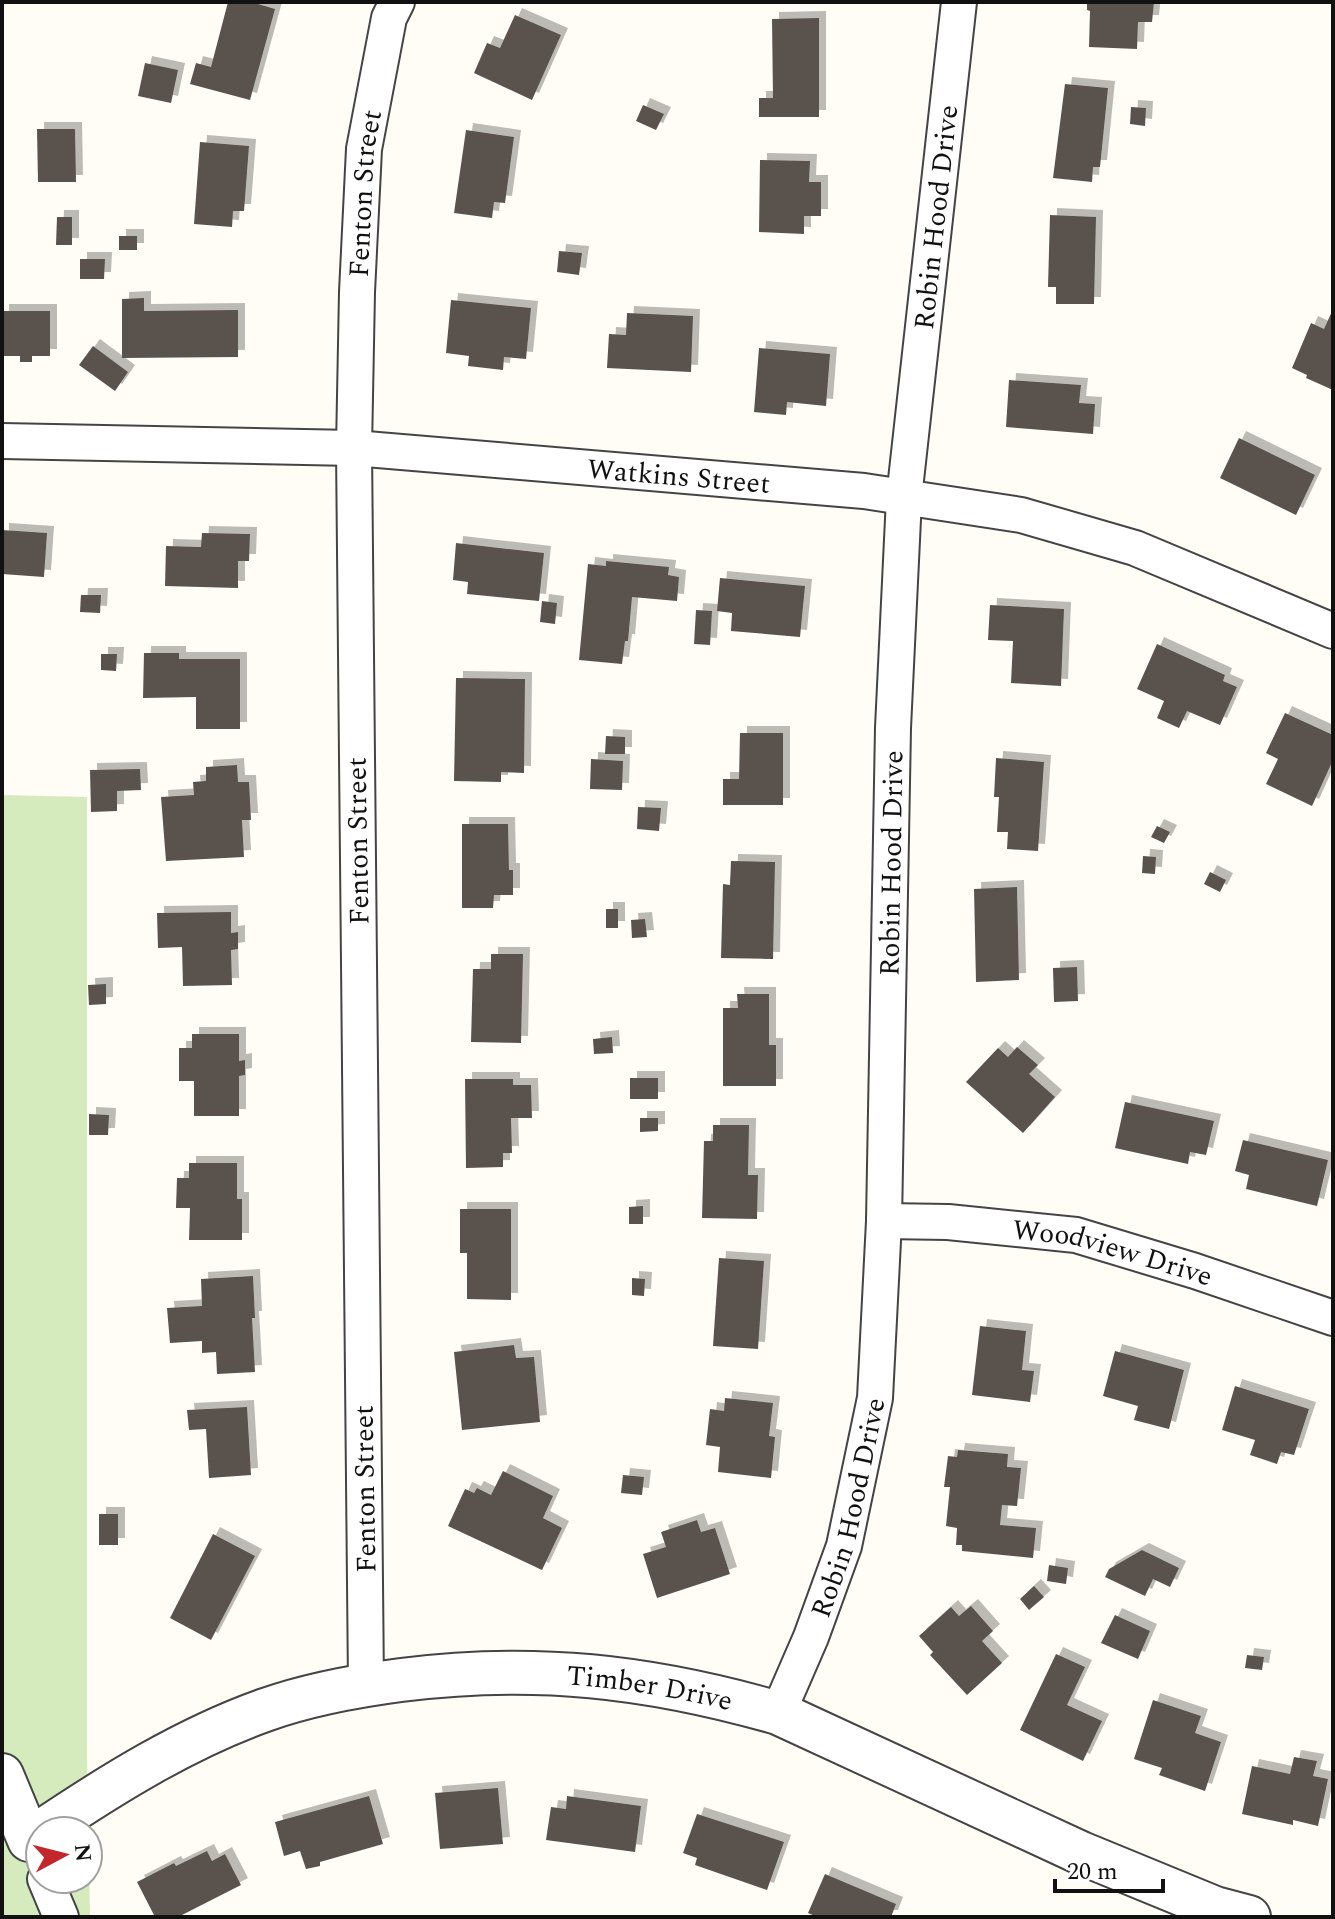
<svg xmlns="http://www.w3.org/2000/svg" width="1335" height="1919" viewBox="0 0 1335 1919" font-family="Spectral,serif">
<defs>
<filter id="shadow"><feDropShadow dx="7" dy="-7" stdDeviation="0" flood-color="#0004"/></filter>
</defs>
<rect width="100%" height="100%" fill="#fffdf5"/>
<path fill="#d5ebbd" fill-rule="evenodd" d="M2,795l85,2v958l3,162h-88zM40,1831h48v48h-48z"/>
<g fill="#5a524d" filter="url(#shadow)">
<polygon points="228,2 251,2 275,9 250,100 190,84 196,63 211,67"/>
<polygon points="1087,2 1154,2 1152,22 1138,22 1137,49 1089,47 1090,11 1087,10"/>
<polygon points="515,15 561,35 532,100 474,73 487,43 500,48"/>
<polygon points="819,18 819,117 759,117 759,98 773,98 772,19"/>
<polygon points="145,63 178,70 171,103 138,96"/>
<polygon points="1065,84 1108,88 1100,167 1093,167 1092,182 1053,178"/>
<polygon points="643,105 664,114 656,130 636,121"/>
<polygon points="1131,107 1146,108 1145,126 1130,124"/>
<polygon points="37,129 75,129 76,182 38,182"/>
<polygon points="466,130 514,137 505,203 494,202 492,218 454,213"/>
<polygon points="200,142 249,146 244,211 233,211 232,227 194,224"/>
<polygon points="760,160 810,161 809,182 821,182 821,216 804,216 804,234 759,232"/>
<polygon points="1050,215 1096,217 1094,304 1056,304 1056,287 1048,287"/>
<polygon points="57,217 72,217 72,245 56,245"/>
<rect x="119" y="236" width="18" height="14"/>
<polygon points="559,251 582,253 579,275 557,272"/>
<polygon points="80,259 105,259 104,279 80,279"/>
<polygon points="144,298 144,311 238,310 238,357 122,358 122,299"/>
<polygon points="451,300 531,308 526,359 504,357 503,370 468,366 469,356 446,353"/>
<polygon points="1333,309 1333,390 1306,378 1307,375 1292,368 1311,323 1324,329"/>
<polygon points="2,311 50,311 50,356 32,356 32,362 20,362 20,356 2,356"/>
<polygon points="627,313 693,316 691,372 607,368 609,334 626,335"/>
<polygon points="93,346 128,372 115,391 79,365"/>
<polygon points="759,348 830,354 826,406 787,402 786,415 754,412"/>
<polygon points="1009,380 1081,385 1079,403 1095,404 1093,434 1006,427"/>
<polygon points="1239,438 1315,475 1296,515 1220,478"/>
<polygon points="2,530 47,533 44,577 2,574"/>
<polygon points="202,533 250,534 249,561 238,561 238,588 165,586 166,546 201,547"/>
<polygon points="456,543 544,553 539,601 467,594 468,582 453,580"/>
<polygon points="606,561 669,567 668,575 679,577 677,601 632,597 628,641 625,641 622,664 579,660 588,564 606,566"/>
<polygon points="720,578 805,586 800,637 731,631 732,613 717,611"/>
<polygon points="81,595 101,595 100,613 80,612"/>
<polygon points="542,601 557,603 555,624 540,622"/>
<polygon points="990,605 1064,609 1061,686 1011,683 1013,641 988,640"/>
<polygon points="696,610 712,611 710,645 694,644"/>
<polygon points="1157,644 1225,675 1223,681 1237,687 1220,725 1187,711 1179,728 1157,718 1164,701 1137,689"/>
<polygon points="144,653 179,653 179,659 240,659 240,729 196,729 196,697 143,698"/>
<polygon points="101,654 117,654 116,671 101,670"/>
<polygon points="456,678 525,679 524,773 501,772 501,782 454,781"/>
<polygon points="1285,713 1333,735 1333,760 1312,806 1266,784 1278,759 1266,753"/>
<polygon points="740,733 783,733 783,805 723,805 723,779 739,779"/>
<polygon points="606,736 625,737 625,754 605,754"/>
<polygon points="996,758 1044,762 1038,851 1007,849 1008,832 997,832 999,797 994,797"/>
<polygon points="591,759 623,761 622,790 590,789"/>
<polygon points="237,765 238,782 249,782 251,820 242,820 244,857 166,861 161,797 194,795 193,782 206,781 206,767"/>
<polygon points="140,769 141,790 117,791 117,811 91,812 90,770"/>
<polygon points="638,807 661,808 659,831 637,829"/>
<polygon points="462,824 508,824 509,870 513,870 513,895 494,895 493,908 462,908"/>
<polygon points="1157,826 1170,832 1164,843 1151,837"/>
<polygon points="1143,856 1156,857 1155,874 1142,873"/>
<polygon points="731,861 775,862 773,959 721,958 723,884 730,885"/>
<polygon points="1210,872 1226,880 1220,892 1204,884"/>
<polygon points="1017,887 1019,980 976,982 974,889"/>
<rect x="606" y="909" width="12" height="19"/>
<polygon points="231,912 231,933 238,932 238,949 231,950 232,985 183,986 182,947 158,948 157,913"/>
<polygon points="645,919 647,937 632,938 631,920"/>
<polygon points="491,954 523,954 521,1043 471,1042 473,969 491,969"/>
<polygon points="1077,967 1078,1001 1054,1002 1053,968"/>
<polygon points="106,984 106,1004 89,1005 88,985"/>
<polygon points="737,994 769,994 769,1045 776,1045 776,1086 723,1086 723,1008 738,1008"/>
<polygon points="192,1034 239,1034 239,1061 245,1060 245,1075 239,1076 239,1116 194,1116 194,1081 179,1081 179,1048 192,1048"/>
<polygon points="612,1037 613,1053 594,1054 593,1039"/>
<polygon points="1017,1047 1038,1065 1029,1074 1055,1097 1023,1133 966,1082 998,1048 1008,1057"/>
<rect x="630" y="1078" width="28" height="21"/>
<polygon points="465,1079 513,1079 513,1085 531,1085 532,1118 511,1118 512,1153 503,1153 503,1167 466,1168"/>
<polygon points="1125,1102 1214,1121 1206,1155 1190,1152 1188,1164 1115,1148"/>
<polygon points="89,1114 109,1115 108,1135 89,1135"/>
<polygon points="640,1118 658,1118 658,1131 640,1132"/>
<polygon points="713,1125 749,1125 748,1175 758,1175 757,1219 702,1218 704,1141 713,1141"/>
<polygon points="1243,1140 1328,1160 1317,1206 1246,1189 1249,1175 1235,1171"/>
<polygon points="189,1163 237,1163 237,1199 242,1199 242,1240 189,1240 190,1208 176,1208 177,1178 189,1178"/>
<polygon points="643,1206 643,1224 629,1224 629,1207"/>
<polygon points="460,1209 511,1209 511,1300 467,1299 467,1253 460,1253"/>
<polygon points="719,1258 764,1261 758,1349 713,1346"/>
<polygon points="253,1276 255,1318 252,1318 255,1372 217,1374 216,1352 202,1353 202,1341 170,1343 167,1308 202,1306 201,1279"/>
<polygon points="632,1278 645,1279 644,1296 632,1295"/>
<polygon points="980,1326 1026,1331 1022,1370 1034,1371 1030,1402 972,1395"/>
<polygon points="514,1345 516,1358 534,1357 540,1422 462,1430 454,1352"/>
<polygon points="1115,1351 1184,1370 1169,1429 1134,1420 1138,1406 1103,1396"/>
<polygon points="1235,1386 1309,1409 1294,1455 1281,1452 1277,1464 1250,1455 1255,1440 1222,1430"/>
<polygon points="725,1398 773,1403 769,1436 775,1437 771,1478 718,1472 720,1447 706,1445 710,1409 724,1411"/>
<polygon points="247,1407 251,1475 209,1478 206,1429 189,1430 187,1410"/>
<polygon points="958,1450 1008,1454 1007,1467 1021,1468 1017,1506 1002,1505 1000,1525 1036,1528 1033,1558 962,1551 962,1545 956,1545 957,1528 946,1526 950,1487 944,1487 948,1456 957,1457"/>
<polygon points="503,1471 553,1496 543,1518 562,1528 542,1570 448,1526 465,1489 474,1493 477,1488 491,1495"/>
<polygon points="623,1475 644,1477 642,1495 621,1493"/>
<rect x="99" y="1514" width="19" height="31"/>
<polygon points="697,1520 701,1532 715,1528 730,1574 657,1598 643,1554 666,1547 661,1532"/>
<polygon points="213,1534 255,1556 211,1640 170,1618"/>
<polygon points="1142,1550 1179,1568 1170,1587 1153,1579 1145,1596 1105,1577 1109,1569"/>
<polygon points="1049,1565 1068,1568 1066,1584 1047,1581"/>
<polygon points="1034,1586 1044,1597 1029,1610 1020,1599"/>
<polygon points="971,1606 993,1631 982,1641 1002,1663 967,1695 930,1655 933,1652 919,1636 951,1607 959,1616"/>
<polygon points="1115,1615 1150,1631 1138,1659 1101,1643"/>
<polygon points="1056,1654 1085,1667 1067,1705 1102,1721 1083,1761 1020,1730"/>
<polygon points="1247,1655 1264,1657 1262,1670 1245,1668"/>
<polygon points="1153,1700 1201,1716 1195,1733 1221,1742 1205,1791 1159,1775 1162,1768 1134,1759"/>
<polygon points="1294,1757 1317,1761 1313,1776 1328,1779 1318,1826 1293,1820 1293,1825 1242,1814 1252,1766 1290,1774"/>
<polygon points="498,1788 503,1844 440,1849 435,1793"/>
<polygon points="369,1796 383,1844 320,1862 320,1866 306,1869 300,1851 284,1856 275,1822"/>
<polygon points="567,1796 641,1806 635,1852 546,1840 551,1807 566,1809"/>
<polygon points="697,1814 784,1842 767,1890 695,1865 697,1858 683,1853"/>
<polygon points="207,1851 212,1861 225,1854 241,1885 178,1917 155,1917 137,1882 174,1863 176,1866"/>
<polygon points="825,1874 896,1904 891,1917 817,1917 808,1913"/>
</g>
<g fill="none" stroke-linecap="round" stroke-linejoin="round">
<g stroke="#444" stroke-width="38">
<g id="minor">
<path id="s1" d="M2,441l352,7 510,43 157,24 114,33 198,83"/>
<path id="s2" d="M884,1221l64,1 128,13 119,36 138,47"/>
<path id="s3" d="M366,1685l-12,-1237 3,-156 7,-143 25,-131 8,-16"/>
<path id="s4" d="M778,1713l33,-76 33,-91 31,-148 9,-177 9,-493 11,-230 55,-496"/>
<polyline points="45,1879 61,1917"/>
</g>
</g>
<g stroke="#444" stroke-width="46">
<g id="tertiary">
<polyline points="2,1775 29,1840 40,1833"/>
<path id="s5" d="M42,1831c70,-47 144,-93 223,-121 45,-16 90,-24 136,-30 133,-17 248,-4 377,33l303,140 134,55 34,9"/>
</g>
</g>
<use href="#minor" stroke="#fff" stroke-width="34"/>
<use href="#tertiary" stroke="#fff" stroke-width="42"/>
</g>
<g text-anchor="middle" stroke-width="8" stroke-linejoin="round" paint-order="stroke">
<g font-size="28" fill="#111" stroke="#fff">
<text dy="10" stroke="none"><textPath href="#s3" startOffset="1492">Fenton Street</textPath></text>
<text dy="10" stroke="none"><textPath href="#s4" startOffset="1514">Robin Hood Drive</textPath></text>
<text dy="10" stroke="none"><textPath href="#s1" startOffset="678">Watkins Street</textPath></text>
<text transform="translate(357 841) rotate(-91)" y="10">Fenton Street</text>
<text dy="10" stroke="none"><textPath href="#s4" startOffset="866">Robin Hood Drive</textPath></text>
<text dy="10" stroke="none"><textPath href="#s2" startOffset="232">Woodview Drive</textPath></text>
<text transform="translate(364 1489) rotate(-91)" y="10">Fenton Street</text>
<text dy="10" stroke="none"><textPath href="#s4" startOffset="218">Robin Hood Drive</textPath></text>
<text dy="10" stroke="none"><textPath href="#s5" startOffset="644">Timber Drive</textPath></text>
</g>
</g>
<rect width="1335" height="1919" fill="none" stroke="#111111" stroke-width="8"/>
<g transform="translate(64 1855) rotate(83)"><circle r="38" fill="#ffffff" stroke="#a0a0a0" stroke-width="2"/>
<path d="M0-6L14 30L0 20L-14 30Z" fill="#c4262e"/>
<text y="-12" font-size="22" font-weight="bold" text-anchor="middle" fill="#111111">N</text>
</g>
<path d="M1055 1879v12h108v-12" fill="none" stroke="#111111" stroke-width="4"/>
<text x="1067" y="1879" font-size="24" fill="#111111" stroke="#ffffff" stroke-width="6" paint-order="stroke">20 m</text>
</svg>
